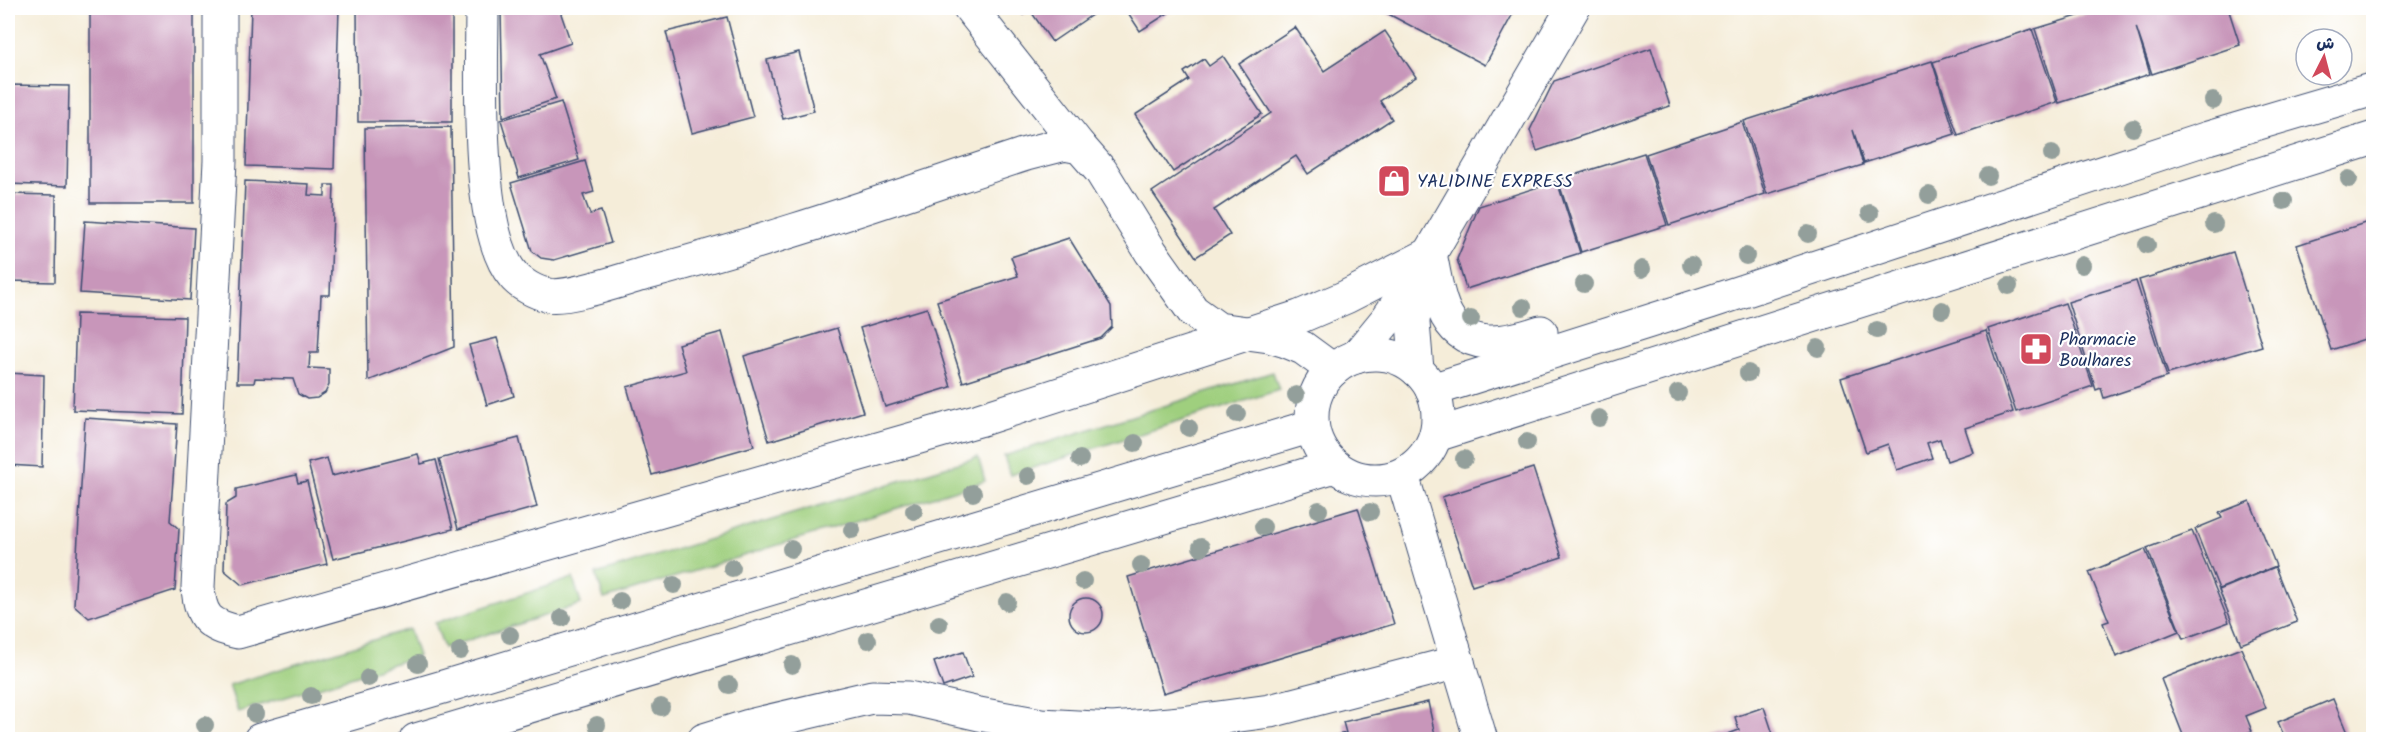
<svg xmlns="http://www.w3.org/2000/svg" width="2381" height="747" viewBox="0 0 2381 747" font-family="Kalam,'Playpen Sans Arabic',sans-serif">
<rect width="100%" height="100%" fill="#fff"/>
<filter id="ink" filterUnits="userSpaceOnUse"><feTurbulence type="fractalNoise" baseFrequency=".0167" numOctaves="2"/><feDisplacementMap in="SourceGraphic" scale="12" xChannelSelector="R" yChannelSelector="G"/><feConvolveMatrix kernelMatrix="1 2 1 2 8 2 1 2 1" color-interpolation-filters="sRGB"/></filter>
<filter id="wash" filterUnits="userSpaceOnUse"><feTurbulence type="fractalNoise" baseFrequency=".008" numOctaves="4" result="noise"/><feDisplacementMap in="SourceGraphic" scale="24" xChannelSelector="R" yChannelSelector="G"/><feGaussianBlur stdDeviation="1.35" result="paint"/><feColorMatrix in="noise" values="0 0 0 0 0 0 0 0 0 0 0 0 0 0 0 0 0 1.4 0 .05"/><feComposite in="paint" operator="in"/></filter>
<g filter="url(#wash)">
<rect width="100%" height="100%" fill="#f5edd9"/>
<g fill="#9fcf7e" stroke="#5d7f6e" stroke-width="1.5">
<polygon points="1273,372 1279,390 1010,475 1004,456"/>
<polygon points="978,457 985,481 604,599 596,574"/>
<polygon points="573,578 581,604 444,648 435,623"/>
<polygon points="409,629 418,656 238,712 229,685"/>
</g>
<g id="blocks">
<g fill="#c896ba">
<rect x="90" y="8" width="104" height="195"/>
<polygon points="251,8 339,8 334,169 246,166"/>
<polygon points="357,8 452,8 452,122 358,122"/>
<polygon points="504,8 559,8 571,43 540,54 556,99 503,117 501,9"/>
<polygon points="1018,8 1102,8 1052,42 1030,10 1023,15"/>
<polygon points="1125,8 1176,8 1140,31"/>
<polygon points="1377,8 1516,8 1485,65"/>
<polygon points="2104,8 2228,8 2240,45 2152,74 2136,27 2150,74 2059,103 2035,29"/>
<polygon points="727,17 753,117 692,133 666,32"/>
<polygon points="1295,27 1324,71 1385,31 1416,77 1380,101 1392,119 1308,174 1296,156 1214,210 1230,235 1196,257 1152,192 1271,113 1239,64"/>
<polygon points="2032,29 2057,102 1958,135 1933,62"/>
<polygon points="1651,48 1670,106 1537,151 1530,130 1554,81"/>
<polygon points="799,52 814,111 783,119 767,60"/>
<polygon points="1223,56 1262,114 1173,172 1135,115 1189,80 1184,72 1204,59 1209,66"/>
<polygon points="1932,61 1955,134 1864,163 1853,130 1863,165 1767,194 1744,121"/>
<polygon points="8,85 69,86 67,186 8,184"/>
<polygon points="561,102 579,160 519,178 501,120"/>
<polygon points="1742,122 1765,194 1669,225 1646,154"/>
<polygon points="451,127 454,347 368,381 365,128"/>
<polygon points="1644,153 1667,225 1581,252 1558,180"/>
<polygon points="585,161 594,192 583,195 590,214 601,211 611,243 554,260 541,258 532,251 511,183"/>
<polygon points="245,181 309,184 308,195 325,196 325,185 334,185 330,295 321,295 318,353 310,353 309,368 329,369 329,385 325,393 317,398 307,399 298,394 293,379 255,378 254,383 237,383"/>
<polygon points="1557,181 1580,253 1466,289 1457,259 1479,206"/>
<polygon points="8,194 56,195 55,282 8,281"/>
<polygon points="2374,220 2374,336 2331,350 2297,245"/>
<polygon points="85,221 194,228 190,300 80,293"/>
<polygon points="1069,238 1111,306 1112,327 1101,338 963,382 937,301 1018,276 1011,257"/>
<polygon points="2233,252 2262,346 2168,374 2139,280"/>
<polygon points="2136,281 2167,377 2104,398 2101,388 2096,390 2068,302"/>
<polygon points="2065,303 2093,386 2016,412 1988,329"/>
<polygon points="927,308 951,387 885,407 860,328"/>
<polygon points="76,314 185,317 182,414 73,410"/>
<polygon points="837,328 863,412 769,441 744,356"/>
<polygon points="1986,331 2013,412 1965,428 1973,452 1947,461 1940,439 1927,443 1932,458 1897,470 1888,444 1866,452 1841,378"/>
<polygon points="722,332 754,446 652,475 627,387 686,371 678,344"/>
<polygon points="497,338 514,396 487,405 469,345"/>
<polygon points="8,373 44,375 42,467 8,465"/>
<polygon points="85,418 177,424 170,521 179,529 175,590 89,618 74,605"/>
<polygon points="519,438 537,507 458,529 439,459"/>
<polygon points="418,454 421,464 436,460 453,529 333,559 308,463 327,458 332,476"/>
<polygon points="1533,468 1562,557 1472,586 1442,497"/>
<polygon points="296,475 298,483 307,481 327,564 242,585 224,570 226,504 236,498 236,489"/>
<polygon points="2250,501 2276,566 2219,589 2195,529 2222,518 2219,513"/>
<polygon points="1358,508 1394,624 1163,693 1128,577"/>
<polygon points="2192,531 2229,622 2183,639 2147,548"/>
<polygon points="2145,549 2179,631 2116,657 2103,623 2109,621 2089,572"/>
<polygon points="2275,567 2297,622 2241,644 2219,590"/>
<circle cx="1086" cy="615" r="17"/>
<polygon points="2241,648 2266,708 2246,716 2252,731 2229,740 2185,740 2161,679"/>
<polygon points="963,652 972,677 943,687 934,662"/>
<polygon points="2333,699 2350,740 2286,740 2278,722"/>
<polygon points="1428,702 1436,740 1332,740 1331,736 1346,733 1343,722"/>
<polygon points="1764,707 1775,740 1712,740 1739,730 1735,717"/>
</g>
</g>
</g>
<g filter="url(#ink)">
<use href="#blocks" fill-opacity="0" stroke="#3c4c70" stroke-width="1.5"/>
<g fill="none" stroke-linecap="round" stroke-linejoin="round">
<g stroke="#3c4c70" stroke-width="35">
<g id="minor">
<path d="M220,8v153l-22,426c2,31 11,38 40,45l741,-212 320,-103 47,-20 84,-43"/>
<path d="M482,8c0,60 -8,222 31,267 7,9 23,18 35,20 19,4 71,-14 92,-20 131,-34 258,-79 386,-121l39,-10 15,3 21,24 50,81 42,59 25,18 51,7 17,5 17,7 30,22"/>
<polyline points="970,8 1080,147"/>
<polyline points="1402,475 1481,740"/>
<polyline points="704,740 749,726 872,697 909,698 979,714 1041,725 1113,729 1181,723 1270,711 1458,662"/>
</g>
</g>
<g stroke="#3c4c70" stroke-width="35">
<g id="major">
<path d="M1430,254c4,17 6,37 13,54 19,46 61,36 98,24"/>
<polyline points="1417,278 1413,323 1417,370"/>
<circle cx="1375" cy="417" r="63"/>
<polyline points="1356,357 1388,318 1417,276 1573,8"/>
<polyline points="1432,390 1710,302 2208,138 2374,89"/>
<polyline points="1436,435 2374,138"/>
<polyline points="260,740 443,687 1312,426"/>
<polyline points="416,740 1335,466"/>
</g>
</g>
<use href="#minor" stroke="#fff" stroke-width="33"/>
<use href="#major" stroke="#fff" stroke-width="33"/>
</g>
<g fill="#939f9b">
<circle cx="2213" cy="101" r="9"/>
<circle cx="2133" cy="128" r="9"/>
<circle cx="2052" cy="154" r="9"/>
<circle cx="1988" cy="176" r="9"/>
<circle cx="2349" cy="179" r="9"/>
<circle cx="1929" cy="195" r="9"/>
<circle cx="2284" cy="201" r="9"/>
<circle cx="1870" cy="213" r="9"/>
<circle cx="2214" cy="224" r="9"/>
<circle cx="1808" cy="234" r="9"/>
<circle cx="2147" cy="245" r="9"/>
<circle cx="1746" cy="256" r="9"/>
<circle cx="1691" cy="265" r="9"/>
<circle cx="2082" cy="265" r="9"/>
<circle cx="1642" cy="269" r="9"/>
<circle cx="1584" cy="284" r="9"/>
<circle cx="2009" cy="286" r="9"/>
<circle cx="1523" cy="307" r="9"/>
<circle cx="1942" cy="310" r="9"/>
<circle cx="1471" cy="319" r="9"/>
<circle cx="1877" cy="330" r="9"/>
<circle cx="1818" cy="348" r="9"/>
<circle cx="1748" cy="373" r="9"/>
<circle cx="1678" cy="393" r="9"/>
<circle cx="1296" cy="395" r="9"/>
<circle cx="1237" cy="414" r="9"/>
<circle cx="1599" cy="418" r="9"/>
<circle cx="1189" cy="428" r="9"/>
<circle cx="1527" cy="442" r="9"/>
<circle cx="1135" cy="443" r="9"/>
<circle cx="1080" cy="459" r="9"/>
<circle cx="1464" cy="459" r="9"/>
<circle cx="1028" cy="476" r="9"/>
<circle cx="973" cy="493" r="9"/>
<circle cx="1319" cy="510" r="9"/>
<circle cx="914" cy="511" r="9"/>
<circle cx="1370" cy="512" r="9"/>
<circle cx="1263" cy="527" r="9"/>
<circle cx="852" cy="530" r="9"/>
<circle cx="1201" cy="547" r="9"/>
<circle cx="791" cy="549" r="9"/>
<circle cx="1141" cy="565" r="9"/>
<circle cx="732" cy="568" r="9"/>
<circle cx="1083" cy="581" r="9"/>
<circle cx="674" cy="585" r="9"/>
<circle cx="620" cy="601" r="9"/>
<circle cx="1007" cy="602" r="9"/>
<circle cx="562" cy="618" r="9"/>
<circle cx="939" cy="624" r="9"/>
<circle cx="510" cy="635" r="9"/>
<circle cx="868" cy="640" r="9"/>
<circle cx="460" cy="651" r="9"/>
<circle cx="418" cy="664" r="9"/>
<circle cx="792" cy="665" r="9"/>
<circle cx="368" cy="678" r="9"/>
<circle cx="729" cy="685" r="9"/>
<circle cx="311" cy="696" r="9"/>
<circle cx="661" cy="707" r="9"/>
<circle cx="255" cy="714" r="9"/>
<circle cx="205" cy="725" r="9"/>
<circle cx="597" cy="725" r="9"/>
</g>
</g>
<defs>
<g id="shop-square" transform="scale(1.725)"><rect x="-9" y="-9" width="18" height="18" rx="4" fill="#d1495b" stroke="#fff"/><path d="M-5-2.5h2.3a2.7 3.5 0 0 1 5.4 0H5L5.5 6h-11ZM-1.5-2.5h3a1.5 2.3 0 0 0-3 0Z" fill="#fff"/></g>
<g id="pharmacy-square" transform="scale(1.725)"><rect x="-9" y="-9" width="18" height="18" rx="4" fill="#d1495b" stroke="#fff"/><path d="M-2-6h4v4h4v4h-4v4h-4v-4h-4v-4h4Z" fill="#fff"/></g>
</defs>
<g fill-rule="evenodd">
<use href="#shop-square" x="1394" y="181"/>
<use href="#pharmacy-square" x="2036" y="349"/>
</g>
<g text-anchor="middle" stroke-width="4.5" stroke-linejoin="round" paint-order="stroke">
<g font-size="18" fill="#1b2f5e" stroke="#fff" text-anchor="start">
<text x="1417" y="187">YALIDINE EXPRESS</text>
<text x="2059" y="345">Pharmacie<tspan x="2059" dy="21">Boulhares</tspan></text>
</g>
</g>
<rect width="2381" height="747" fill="none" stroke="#fff" stroke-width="30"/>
<g transform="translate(2324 57) rotate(6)"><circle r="28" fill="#ffffff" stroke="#a4acbf" stroke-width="1.5"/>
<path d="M0-4.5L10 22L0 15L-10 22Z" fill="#d1495b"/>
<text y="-9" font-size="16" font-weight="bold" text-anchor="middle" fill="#1b2f5e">ش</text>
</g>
</svg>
